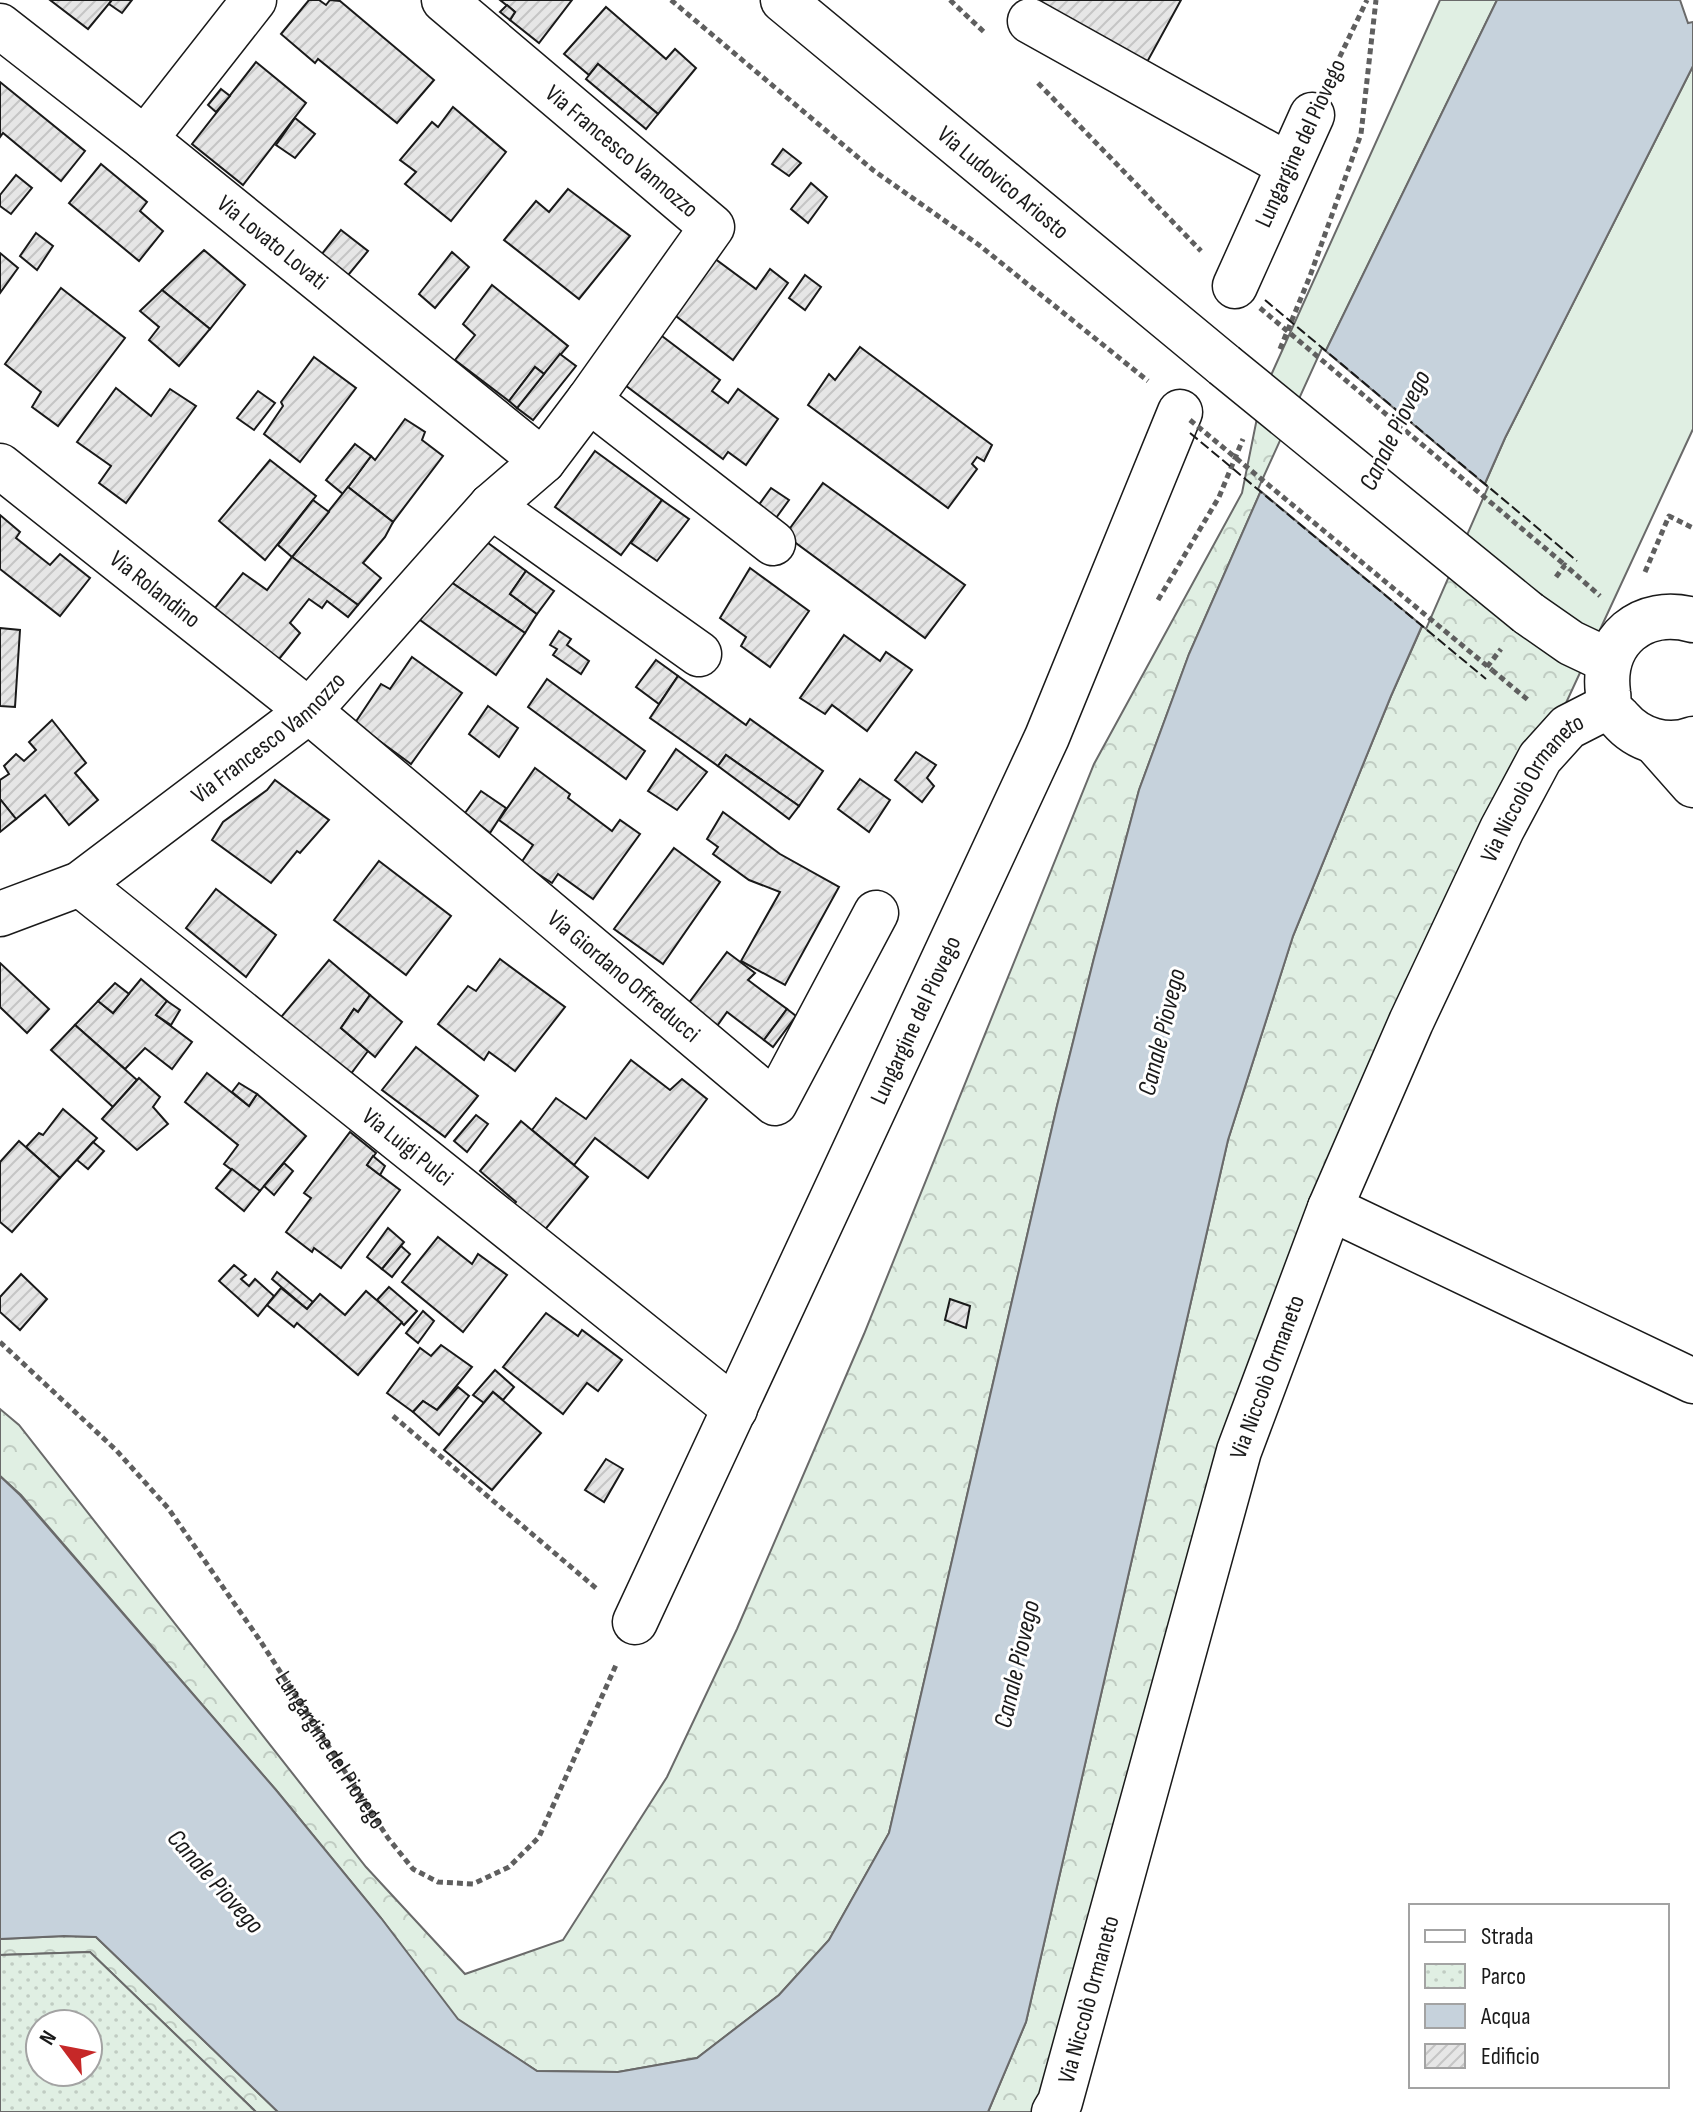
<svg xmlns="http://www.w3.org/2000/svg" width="1693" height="2112" viewBox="0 0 1693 2112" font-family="'Sofia Sans Condensed',sans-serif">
<defs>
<pattern id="forest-crowns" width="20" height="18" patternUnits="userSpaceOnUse" patternTransform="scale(2)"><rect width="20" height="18" fill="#e0efe3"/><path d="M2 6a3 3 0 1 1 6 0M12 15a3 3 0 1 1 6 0" fill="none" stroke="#c0ccc2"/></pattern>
<pattern id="park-dots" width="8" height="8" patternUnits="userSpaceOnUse" patternTransform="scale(2)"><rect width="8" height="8" fill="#e0efe3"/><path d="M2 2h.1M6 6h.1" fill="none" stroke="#c0ccc2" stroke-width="1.8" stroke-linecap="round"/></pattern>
<pattern id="building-hatch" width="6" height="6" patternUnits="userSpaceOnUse" patternTransform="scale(2)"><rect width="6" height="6" fill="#e6e6e6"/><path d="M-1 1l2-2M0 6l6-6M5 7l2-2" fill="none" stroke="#c5c5c5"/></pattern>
</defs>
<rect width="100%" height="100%" fill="#fff"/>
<g fill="#e0efe3" stroke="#6a6a6a" stroke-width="2">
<polygon points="1440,0 1497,0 1293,418 1263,393"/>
<polygon points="1693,66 1693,429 1585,662 1456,550 1505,438"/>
</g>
<g fill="url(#forest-crowns)" stroke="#6a6a6a" stroke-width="2">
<polygon points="1261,398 1293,418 1189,654 1139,790 1094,958 1057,1106 889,1833 829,1940 779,1995 697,2058 618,2072 537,2071 457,2019 381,1918 276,1790 21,1495 0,1476 0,1409 19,1425 366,1867 465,1974 563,1940 667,1777 737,1629 864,1334 1094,764 1242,493"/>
<polygon points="1456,550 1585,662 1540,759 1244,1461 1068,2112 988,2112 1026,2022 1228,1140 1293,936 1391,696"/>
<polygon points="64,1936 96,1937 278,2112 256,2112 90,1952 0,1955 0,1939"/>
</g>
<path fill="url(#park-dots)" stroke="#6a6a6a" stroke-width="2" fill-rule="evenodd" d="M90,1952l166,160h-256v-157zM40,2024h48v48h-48z"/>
<polygon fill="#c6d2dc" stroke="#6a6a6a" stroke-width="2" points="1497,0 1680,0 1688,23 1693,22 1693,66 1505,438 1391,696 1293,936 1228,1140 1026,2022 988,2112 278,2112 96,1937 64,1936 0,1939 0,1476 20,1495 276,1790 381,1918 458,2019 537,2071 618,2072 697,2058 779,1995 829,1940 889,1833 1057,1106 1094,958 1139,790 1189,654 1293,418"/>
<polygon fill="#fff" stroke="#6a6a6a" stroke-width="2" points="1322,348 1488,487 1426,629 1258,489"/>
<g fill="url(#building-hatch)" stroke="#1a1a1a" stroke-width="2">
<polygon points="50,0 112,0 88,29"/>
<polygon points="112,0 132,0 122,13 109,4"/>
<polygon points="309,0 319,0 326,5 330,0 340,1 434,80 397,123 318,59 315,63 281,34"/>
<polygon points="500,0 572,0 539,43 510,20 515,12"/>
<polygon points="1036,0 1181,0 1146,64 1035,2"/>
<polygon points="507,5 515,12 510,20 500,12"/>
<polygon points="606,7 666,59 675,49 696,68 658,114 598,64 589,75 564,54"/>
<polygon points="256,62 306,103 243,185 192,144"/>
<polygon points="598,64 658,114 646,129 586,79"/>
<polygon points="0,82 85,151 61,181 3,133 0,137"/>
<polygon points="221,89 230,96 216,112 208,105"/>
<polygon points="453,107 506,152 451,221 405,184 416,172 400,160 432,122 438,127"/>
<polygon points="295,118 315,134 295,158 276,145"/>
<polygon points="783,149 801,163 789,176 772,164"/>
<polygon points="101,164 147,202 140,211 163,231 139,261 69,203"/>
<polygon points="16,175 32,188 11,214 0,206 0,195"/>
<polygon points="811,183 827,197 808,223 791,209"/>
<polygon points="568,189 630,236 579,299 504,240 536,201 549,212"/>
<polygon points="341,230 368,251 335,291 309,270"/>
<polygon points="36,233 53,246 37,270 20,256"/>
<polygon points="699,247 756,289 770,269 788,283 733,360 659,303"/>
<polygon points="204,250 245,285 210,329 162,290"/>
<polygon points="452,252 469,267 435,308 419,294"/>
<polygon points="0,253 18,268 0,293"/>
<polygon points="805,275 821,287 805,310 789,298"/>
<polygon points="492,285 568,346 544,374 535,367 509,401 455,360 475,335 463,324"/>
<polygon points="61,288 125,338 58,426 32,407 41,392 5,364"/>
<polygon points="162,290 210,329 179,366 149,340 159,327 140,311"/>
<polygon points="654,330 720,380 712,391 728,403 738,389 778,419 746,465 728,452 723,459 617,379"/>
<polygon points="860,347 992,445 984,461 977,457 972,464 977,469 948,508 808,405 829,374 835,380"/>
<polygon points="560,354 576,366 533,420 517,408"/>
<polygon points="314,357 356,388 300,462 264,434 283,406 281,402"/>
<polygon points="535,367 544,374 517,408 509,401"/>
<polygon points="116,388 151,416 170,389 196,406 126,503 99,483 111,466 77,442"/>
<polygon points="258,391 275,403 254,430 237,418"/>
<polygon points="405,419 425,432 422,440 443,456 393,522 348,487 371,456 375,460"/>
<polygon points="355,444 371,456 343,494 326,480"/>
<polygon points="595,451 662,500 621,555 555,507"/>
<polygon points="270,460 316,496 265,560 219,521"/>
<polygon points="823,483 965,585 925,638 785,535"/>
<polygon points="348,487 393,522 385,537 363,563 381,578 358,605 292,557"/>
<polygon points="771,488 789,500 771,525 753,513"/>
<polygon points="313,500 329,512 292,557 278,545"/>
<polygon points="662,500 689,519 657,561 631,543"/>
<polygon points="0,515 20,532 16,538 50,565 60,554 90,578 60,616 0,569"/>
<polygon points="480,537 526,571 510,594 537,614 525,633 448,580"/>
<polygon points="292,557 358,605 348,617 327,601 322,608 309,599 290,623 300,633 275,664 210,614 243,573 267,590"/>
<polygon points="750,568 809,611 770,667 741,646 746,637 720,618"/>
<polygon points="526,571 554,591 537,614 510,594"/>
<polygon points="448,580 525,633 496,675 420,620"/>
<polygon points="0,628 20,630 15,707 0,706"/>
<polygon points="559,631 571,639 567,645 589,661 581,674 553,655 557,649 550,645"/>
<polygon points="844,635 880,661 886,652 912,670 867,731 832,705 825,714 800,698"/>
<polygon points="412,657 462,693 411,764 355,723 381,684 390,689"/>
<polygon points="656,660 678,676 659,704 636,687"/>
<polygon points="678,676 746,725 750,719 823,771 799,806 726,755 718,766 650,718"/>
<polygon points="547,679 645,751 626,779 528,707"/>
<polygon points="488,706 518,728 499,757 469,734"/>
<polygon points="52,720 86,763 75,773 98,800 69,825 45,795 16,819 0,799 0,780 9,774 4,766 16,754 24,761 36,750 29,742"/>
<polygon points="676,749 707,772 677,810 648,791"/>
<polygon points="916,752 936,765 927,778 934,786 922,802 895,780"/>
<polygon points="726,755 799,806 789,819 718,766"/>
<polygon points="535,768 570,794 568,798 612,831 620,820 640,834 593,899 558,874 552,883 521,863 533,845 499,820"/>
<polygon points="860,779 890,800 869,832 838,809"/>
<polygon points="275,780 329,820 300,853 297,851 271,883 212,840 223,822 267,790"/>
<polygon points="481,791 506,808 490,833 465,813"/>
<polygon points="0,799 16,819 0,832"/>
<polygon points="723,812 780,854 839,887 785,985 741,961 780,892 749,880 713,854 718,847 707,839"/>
<polygon points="674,848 720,882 663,964 614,929"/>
<polygon points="379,861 451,916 406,975 334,920"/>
<polygon points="216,889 276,935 246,977 186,928"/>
<polygon points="727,952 755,973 748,980 787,1009 764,1040 727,1012 717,1026 688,1004"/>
<polygon points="500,959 565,1007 515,1071 489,1052 484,1060 438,1024 468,986 476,991"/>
<polygon points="329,960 370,995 358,1012 354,1009 341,1028 368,1051 347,1079 277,1022"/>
<polygon points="0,963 49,1009 27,1033 0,1007"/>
<polygon points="141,979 167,1001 156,1015 192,1042 172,1069 145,1048 125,1069 75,1025 98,1001 113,1013"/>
<polygon points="115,983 129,994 113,1013 98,1001"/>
<polygon points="370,995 402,1022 375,1057 341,1028 354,1009 358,1012"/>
<polygon points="167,1001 180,1010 171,1025 156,1015"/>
<polygon points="787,1009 796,1016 773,1047 764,1040"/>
<polygon points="75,1025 137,1080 113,1107 51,1050"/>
<polygon points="416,1047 478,1096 445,1137 382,1090"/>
<polygon points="631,1060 670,1090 682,1079 707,1099 648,1178 595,1138 574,1165 532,1130 556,1098 586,1119"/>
<polygon points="207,1073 249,1106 257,1094 306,1136 260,1191 224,1164 238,1145 185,1102"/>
<polygon points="139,1078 160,1097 153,1107 168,1124 137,1150 102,1119"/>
<polygon points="239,1083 257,1094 249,1106 232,1092"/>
<polygon points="63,1109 97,1138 60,1178 26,1147 39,1133 43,1135"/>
<polygon points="476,1115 488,1124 467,1152 454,1141"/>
<polygon points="521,1121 588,1177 539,1237 509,1212 516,1202 480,1171"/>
<polygon points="350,1132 376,1153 367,1165 400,1190 341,1268 314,1248 312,1252 286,1232 311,1198 304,1193"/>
<polygon points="19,1141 60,1178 12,1232 0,1222 0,1162"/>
<polygon points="93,1142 104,1151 88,1169 77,1160"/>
<polygon points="373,1156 385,1166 380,1175 367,1165"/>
<polygon points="284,1163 293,1171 274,1195 264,1186"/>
<polygon points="232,1169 260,1191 244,1211 216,1188"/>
<polygon points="388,1228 404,1242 382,1269 367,1257"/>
<polygon points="438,1237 472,1264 478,1254 507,1275 463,1332 402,1282"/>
<polygon points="401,1246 410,1254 392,1277 382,1269"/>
<polygon points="234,1265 246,1275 241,1279 249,1286 255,1279 274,1296 258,1316 219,1281"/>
<polygon points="277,1272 313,1302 307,1309 272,1279"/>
<polygon points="21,1274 47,1299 20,1330 0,1312 0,1297"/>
<polygon points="389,1287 417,1311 404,1325 377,1300"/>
<polygon points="281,1288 307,1309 320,1294 345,1315 366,1291 402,1322 358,1375 297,1323 294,1327 267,1305"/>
<polygon points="950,1299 970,1306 966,1328 945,1320"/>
<polygon points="423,1311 434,1321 418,1343 406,1333"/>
<polygon points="546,1313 578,1336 582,1330 622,1360 598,1391 587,1383 563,1414 503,1367"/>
<polygon points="441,1345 472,1367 437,1410 423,1401 413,1412 387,1393 420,1348 431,1356"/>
<polygon points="495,1370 514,1387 503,1400 493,1392 484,1403 473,1395"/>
<polygon points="458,1387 469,1396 439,1435 413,1412 423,1401 437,1410"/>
<polygon points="493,1392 541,1433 492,1490 444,1450"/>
<polygon points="606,1459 623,1469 604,1502 585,1490"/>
</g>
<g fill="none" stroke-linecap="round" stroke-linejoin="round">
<g stroke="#1a1a1a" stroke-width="47">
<g id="minor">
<polyline points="1030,21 1288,165"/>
<path id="s2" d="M0,26l145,113 398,322"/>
<polyline points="145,139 254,0"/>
<polyline points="1235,286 1312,115"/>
<polyline points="589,400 773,543"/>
<path id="s3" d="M0,466l309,245 466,392 101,-190"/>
<polyline points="491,506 699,654"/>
<path id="s4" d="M80,884l655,525"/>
<path id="s5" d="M0,914l80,-30 229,-173 182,-205 52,-45 46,-61 123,-173 -268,-227"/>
<polyline points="1330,1208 1693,1381"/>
<path id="s6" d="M635,1622l412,-885 133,-325"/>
<path id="s7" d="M1054,2112l6,-10 179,-651 91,-243 81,-186 91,-193 38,-71 28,-31 41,-21"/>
</g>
</g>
<g stroke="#1a1a1a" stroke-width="47">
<g id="major">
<path id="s8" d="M783,0l441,365"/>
<polyline points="1528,613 1571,643 1609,661"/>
<path d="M1693,620c-51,-14 -92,20 -85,73 1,4 0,8 1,12 1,5 8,11 11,14 18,21 47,30 73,20"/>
<polyline points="1655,742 1693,785"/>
</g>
</g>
<g stroke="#5f5f5f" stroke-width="5" stroke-dasharray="6 4" stroke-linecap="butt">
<polyline points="671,0 873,170 979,245 1148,381"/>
<polyline points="950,0 984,32"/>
<polyline points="1331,75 1367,0"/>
<polyline points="1038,83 1201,251"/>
<polyline points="1280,349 1310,276 1361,134 1376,0"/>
<polyline points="1645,572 1669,516 1693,528"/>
<polyline points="1556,577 1565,565 1600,596"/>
<polyline points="1158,600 1219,497 1243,439"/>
<polyline points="1487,667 1501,649"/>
<polyline points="1492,670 1528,700"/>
<path id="s1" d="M0,1342l116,108 52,58 91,131 129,199 25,31 25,13 35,2 36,-17 30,-30 77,-172"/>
<polyline points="393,1416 597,1589"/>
</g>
<use href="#minor" stroke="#fff" stroke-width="44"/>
<use href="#major" stroke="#fff" stroke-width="44"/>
<g stroke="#1a1a1a" stroke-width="47" stroke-linecap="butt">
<polyline id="major-bridge" points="1224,365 1528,613"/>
</g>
<g stroke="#5f5f5f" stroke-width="5" stroke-dasharray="6 4" stroke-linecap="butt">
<polyline points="1260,308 1565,565"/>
<polyline points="1190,420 1492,670"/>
</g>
<use href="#major-bridge" stroke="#fff" stroke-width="44"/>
<g stroke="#1a1a1a" stroke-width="2" stroke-dasharray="10 4" stroke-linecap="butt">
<polyline points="1265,300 1577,561"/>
<polyline points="1190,433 1486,679"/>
</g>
</g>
<g text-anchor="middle" stroke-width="6" stroke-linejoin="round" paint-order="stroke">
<g font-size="24" fill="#1a1a1a" stroke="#fff">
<text transform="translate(1300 143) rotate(-65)" y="8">Lungargine del Piovego</text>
<text transform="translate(622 151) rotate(40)" y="8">Via Francesco Vannozzo</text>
<text dy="8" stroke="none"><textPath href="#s8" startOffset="286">Via Ludovico Ariosto</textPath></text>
<text dy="8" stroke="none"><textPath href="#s2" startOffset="348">Via Lovato Lovati</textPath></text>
<text dy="8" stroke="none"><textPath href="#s3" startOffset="198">Via Rolandino</textPath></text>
<text dy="8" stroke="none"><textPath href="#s5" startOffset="324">Via Francesco Vannozzo</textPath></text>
<text dy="8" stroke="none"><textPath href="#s7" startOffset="1414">Via Niccolò Ormaneto</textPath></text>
<text dy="8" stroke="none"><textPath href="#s3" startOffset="806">Via Giordano Offreducci</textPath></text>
<text dy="8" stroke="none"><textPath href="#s6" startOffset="664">Lungargine del Piovego</textPath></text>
<text dy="8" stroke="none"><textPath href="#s4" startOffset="420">Via Luigi Pulci</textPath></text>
<text dy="8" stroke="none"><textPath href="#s7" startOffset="766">Via Niccolò Ormaneto</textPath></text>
<text dy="8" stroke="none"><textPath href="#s1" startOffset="528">Lungargine del Piovego</textPath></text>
<text dy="8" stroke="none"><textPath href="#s7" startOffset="118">Via Niccolò Ormaneto</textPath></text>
</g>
<g font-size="26" font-style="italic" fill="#1a1a1a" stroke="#fff">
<text transform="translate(1394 430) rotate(-64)" y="9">Canale Piovego</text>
<text transform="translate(1161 1032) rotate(-76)" y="9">Canale Piovego</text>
<text transform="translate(1016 1664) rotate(-77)" y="9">Canale Piovego</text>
<text transform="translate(216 1881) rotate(48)" y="9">Canale Piovego</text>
</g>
</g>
<rect x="1409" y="1904" width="260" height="184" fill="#ffffff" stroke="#a3a3a3" stroke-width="2"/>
<rect x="1425" y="1930" width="40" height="12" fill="#ffffff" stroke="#a3a3a3" stroke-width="2"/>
<text x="1481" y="1944" font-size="24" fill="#1a1a1a">Strada</text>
<rect x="1425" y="1964" width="40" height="24" fill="url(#park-dots)" stroke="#a3a3a3" stroke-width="2"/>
<text x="1481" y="1984" font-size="24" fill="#1a1a1a">Parco</text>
<rect x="1425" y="2004" width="40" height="24" fill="#c6d2dc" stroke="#a3a3a3" stroke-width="2"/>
<text x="1481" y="2024" font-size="24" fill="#1a1a1a">Acqua</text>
<rect x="1425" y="2044" width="40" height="24" fill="url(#building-hatch)" stroke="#a3a3a3" stroke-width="2"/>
<text x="1481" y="2064" font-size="24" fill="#1a1a1a">Edificio</text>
<g transform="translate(64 2048) rotate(302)"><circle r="38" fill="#ffffff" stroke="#a3a3a3" stroke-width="2"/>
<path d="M0-6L14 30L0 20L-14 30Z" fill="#c62828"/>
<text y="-12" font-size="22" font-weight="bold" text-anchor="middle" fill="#1a1a1a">N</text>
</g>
</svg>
